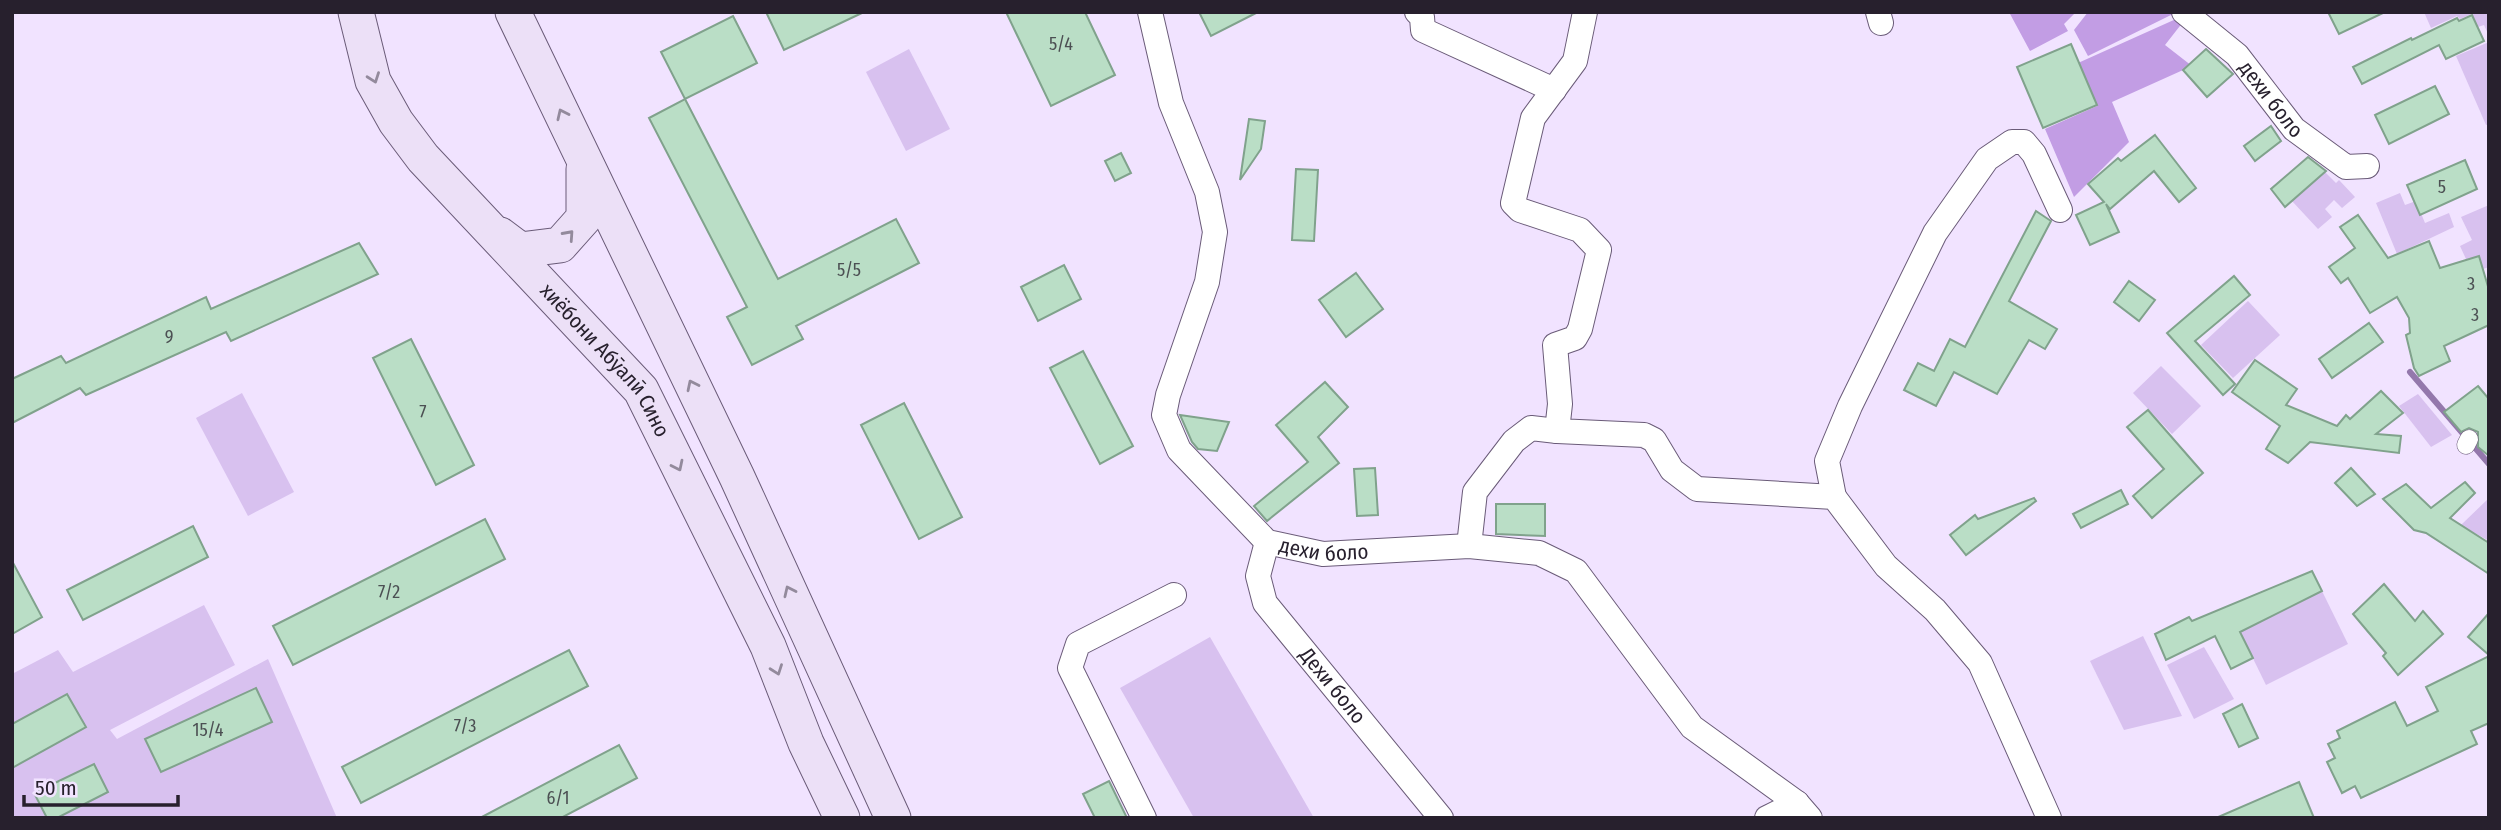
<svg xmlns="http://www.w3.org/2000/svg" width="2501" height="830" viewBox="0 0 2501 830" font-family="'Fira Sans Condensed',sans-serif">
<rect width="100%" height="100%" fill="#f1e3ff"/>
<g fill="#d8c1ef">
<polygon points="2424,12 2489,12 2489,36 2484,25 2478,27 2472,14 2460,19 2457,16 2431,28"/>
<polygon points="2489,42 2489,124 2486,125 2456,56"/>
<polygon points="909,49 950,129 906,151 866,72"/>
<polygon points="2325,172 2336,183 2339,180 2355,197 2342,208 2334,200 2325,209 2332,217 2318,229 2292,201"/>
<polygon points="2400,193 2405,205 2416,201 2425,223 2449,213 2454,227 2397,254 2376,203"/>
<polygon points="2489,205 2489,267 2483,269 2479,259 2466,259 2460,246 2472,240 2461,217"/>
<polygon points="2248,301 2280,335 2233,378 2201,345"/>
<polygon points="2161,366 2201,406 2172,434 2133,393"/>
<polygon points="242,393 294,492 248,516 196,418"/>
<polygon points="2418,394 2452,435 2431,447 2399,406"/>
<polygon points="2489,498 2489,541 2461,525"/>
<polygon points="2322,591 2348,644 2266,685 2240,632"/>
<polygon points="204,605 235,665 110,730 117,739 268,659 337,818 12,818 12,674 58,650 73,672"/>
<polygon points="2143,636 2182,716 2124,730 2090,661"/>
<polygon points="1210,637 1314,818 1194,818 1120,688"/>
<polygon points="2204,647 2234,699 2194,719 2167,665"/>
</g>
<g fill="#c29de4">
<polygon points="2009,12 2076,12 2064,24 2068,31 2030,51"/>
<polygon points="2088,12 2171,12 2183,22 2165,45 2192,66 2112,102 2129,142 2074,197 2045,129 2097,106 2078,63 2176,19 2171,15 2088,56 2074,30"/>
</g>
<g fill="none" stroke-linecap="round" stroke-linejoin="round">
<polyline stroke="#9478ac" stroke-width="6" points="2410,372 2489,464"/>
</g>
<g fill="#badec6" stroke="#80a28c" stroke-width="2">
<polygon points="766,12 864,12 784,50"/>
<polygon points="1006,12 1085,12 1115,75 1051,106"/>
<polygon points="1199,12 1258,12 1211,36"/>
<polygon points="2328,12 2385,12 2339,34"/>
<polygon points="2472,15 2484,41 2446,59 2439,45 2362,84 2353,67 2411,38 2412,40 2457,18 2459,21"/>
<polygon points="733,16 757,63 685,99 661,52"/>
<polygon points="2071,44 2097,105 2043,128 2017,67"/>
<polygon points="2206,49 2233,74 2207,97 2183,70"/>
<polygon points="2435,86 2449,114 2389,144 2375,115"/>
<polygon points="685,99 778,279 896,219 919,263 796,326 803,339 752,365 727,317 747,307 649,118"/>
<polygon points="1249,119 1265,121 1261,149 1240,180"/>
<polygon points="2271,126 2281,141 2255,161 2244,146"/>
<polygon points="2155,135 2196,188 2179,202 2154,171 2110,209 2106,204 2119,232 2090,245 2076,215 2104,202 2088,184 2118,158 2121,161"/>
<polygon points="1121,153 1131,173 1115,181 1105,161"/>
<polygon points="2308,157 2326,171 2285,207 2271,189"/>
<polygon points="2465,160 2477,189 2420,215 2407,185"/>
<polygon points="1296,169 1318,170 1314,241 1292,240"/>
<polygon points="2036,211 2051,221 2009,301 2057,329 2045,349 2029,340 1997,394 1954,372 1936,406 1904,390 1918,363 1934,371 1950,339 1965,347"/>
<polygon points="2358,215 2388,258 2429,241 2440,268 2479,256 2489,290 2489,325 2444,346 2450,361 2419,376 2414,368 2406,335 2410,333 2409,318 2397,297 2370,313 2348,278 2341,283 2329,267 2355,248 2340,227"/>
<polygon points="359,243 378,274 231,341 226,332 86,395 80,388 12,423 12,379 61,356 66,363 206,297 211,309"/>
<polygon points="1064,265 1081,299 1038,321 1021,287"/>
<polygon points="1356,273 1383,309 1346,337 1319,300"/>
<polygon points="2234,276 2250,295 2195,341 2235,384 2223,395 2167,333"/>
<polygon points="2129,281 2155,300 2139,321 2114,302"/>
<polygon points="2369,323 2383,342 2332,378 2319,359"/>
<polygon points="411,339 474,465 436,485 373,358"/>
<polygon points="1083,351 1133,446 1100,464 1050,368"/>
<polygon points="2255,360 2297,389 2286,405 2337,426 2346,415 2350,419 2381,391 2403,413 2376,434 2401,436 2399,453 2310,442 2288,463 2266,449 2280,426 2232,392"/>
<polygon points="1325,382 1348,407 1318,437 1339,463 1267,521 1254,506 1308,462 1276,425"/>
<polygon points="2478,386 2489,399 2489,456 2478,447 2478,432 2469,428 2461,432 2444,412"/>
<polygon points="904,403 962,517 919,539 861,425"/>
<polygon points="2148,410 2203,473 2152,518 2133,496 2164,469 2127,427"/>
<polygon points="1180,415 1229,422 1217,451 1198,449 1192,442"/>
<polygon points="1375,468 1378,515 1357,516 1354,469"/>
<polygon points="2351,468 2375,494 2357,506 2335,483"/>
<polygon points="2465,482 2475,493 2450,518 2489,543 2489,574 2426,533 2414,530 2383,499 2406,484 2431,508"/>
<polygon points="2121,490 2128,504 2081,528 2073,514"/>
<polygon points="2034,498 2036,501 1966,555 1950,535 1975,515 1978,519"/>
<polygon points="1496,504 1545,504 1545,536 1496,534"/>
<polygon points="485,519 505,559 293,665 273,626"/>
<polygon points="193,526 208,557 83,620 67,590"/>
<polygon points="12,561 42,617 12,634"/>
<polygon points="2312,571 2322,591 2240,632 2253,658 2231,669 2215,636 2166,660 2155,634 2189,617 2192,621"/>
<polygon points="2384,584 2415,621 2423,611 2443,634 2398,675 2383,656 2386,653 2353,614"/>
<polygon points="2489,613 2489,655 2468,637"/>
<polygon points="569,650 588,686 361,803 342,767"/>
<polygon points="2489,656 2489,723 2471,731 2477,744 2361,798 2355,786 2342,793 2327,762 2335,758 2328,744 2340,738 2337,731 2395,702 2407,726 2438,711 2426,687"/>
<polygon points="256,688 272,722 161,772 145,739"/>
<polygon points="67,694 86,727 12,768 12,724"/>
<polygon points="2242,704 2258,738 2239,747 2223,714"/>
<polygon points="619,745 637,778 561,818 480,818"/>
<polygon points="94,764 108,792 57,818 47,818 34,793"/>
<polygon points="1109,781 1127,818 1095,818 1083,794"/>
<polygon points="2299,782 2314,818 2216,818"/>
</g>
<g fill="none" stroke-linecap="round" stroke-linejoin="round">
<g stroke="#6a5b78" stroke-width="19">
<polyline id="pedestrian" points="2466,445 2469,439"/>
</g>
<g stroke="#6a5b78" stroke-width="26">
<g id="minor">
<path id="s1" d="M1150,12l21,91 36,89 8,40 -8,50 -39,113 -4,20 15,35 88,92 56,12 146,-8 70,7 37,18 116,156 105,76 13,15"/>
<polyline points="1417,12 1422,17 1423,30 1554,90"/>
<polyline points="1585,12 1575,61 1533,118 1513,203 1520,210 1580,230 1599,250 1580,329 1575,338 1555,345 1560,404 1557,431 1644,435 1654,440 1672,470 1697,489 1834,497 1886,566 1935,610 1980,663 2049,818"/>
<polyline points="1878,12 1881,23"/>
<path id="s2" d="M2184,12l53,43 57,74 52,38 21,-1"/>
<polyline points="1834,497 1827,461 1850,406 1935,233 1987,159 2012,142 2024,142 2034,154 2060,210"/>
<path id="s3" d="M1267,542l-9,34 7,27 176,215"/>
<polyline points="1469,546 1475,492 1514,441 1531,428 1557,431"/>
<polyline points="1144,818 1070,668 1078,644 1174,595"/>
<polyline points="1767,818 1797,803"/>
</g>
</g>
<g stroke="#6a5b78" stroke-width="37">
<g id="secondary">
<path id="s4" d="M356,12l17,69 23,41 27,36 218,232 127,256 38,97 36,75"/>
<polyline points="513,12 737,477 893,818"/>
<polyline points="500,235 520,250 560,245 584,218 584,169"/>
</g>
</g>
<use href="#pedestrian" stroke="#fff" stroke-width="18"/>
<use href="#minor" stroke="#fff" stroke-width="24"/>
<use href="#secondary" stroke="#ece0f7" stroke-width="35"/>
</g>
<defs><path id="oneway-chevron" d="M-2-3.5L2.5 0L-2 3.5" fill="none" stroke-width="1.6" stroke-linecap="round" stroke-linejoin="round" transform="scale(1.75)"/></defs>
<g stroke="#938a9c">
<use href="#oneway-chevron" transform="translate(374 78) rotate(70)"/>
<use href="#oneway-chevron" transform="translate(562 114) rotate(-115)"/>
<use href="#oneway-chevron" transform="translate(569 235) rotate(-48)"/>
<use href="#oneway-chevron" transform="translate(692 385) rotate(-116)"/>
<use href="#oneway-chevron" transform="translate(678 466) rotate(64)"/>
<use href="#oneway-chevron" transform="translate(789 591) rotate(-115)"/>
<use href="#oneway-chevron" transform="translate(777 670) rotate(70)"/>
</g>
<g text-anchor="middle" stroke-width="5" stroke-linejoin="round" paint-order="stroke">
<g font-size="18" fill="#4c5053">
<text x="1061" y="50">5/4</text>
<text x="2442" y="193">5</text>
<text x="849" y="276">5/5</text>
<text x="2471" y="290">3</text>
<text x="2475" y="321">3</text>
<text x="169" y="343">9</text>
<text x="423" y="418">7</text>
<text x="389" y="598">7/2</text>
<text x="465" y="732">7/3</text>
<text x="208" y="736">15/4</text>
<text x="558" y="804">6/1</text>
</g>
<g font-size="21" fill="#27202d" stroke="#f1e3ff">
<text dy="7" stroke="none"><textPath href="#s2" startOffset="124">дехи боло</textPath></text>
<text dy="7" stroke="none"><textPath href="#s4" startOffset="436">хиёбони Абӯалӣ Сино</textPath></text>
<text dy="7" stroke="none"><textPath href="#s1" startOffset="644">дехи боло</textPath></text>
<text dy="7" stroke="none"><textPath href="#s3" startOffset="170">Дехи боло</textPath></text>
</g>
</g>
<rect width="2501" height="830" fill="none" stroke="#27202d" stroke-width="28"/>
<path d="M24 795v10h154v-10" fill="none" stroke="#27202d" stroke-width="3.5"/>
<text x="35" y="795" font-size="21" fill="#27202d" stroke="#f1e3ff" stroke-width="5" paint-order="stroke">50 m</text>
</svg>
